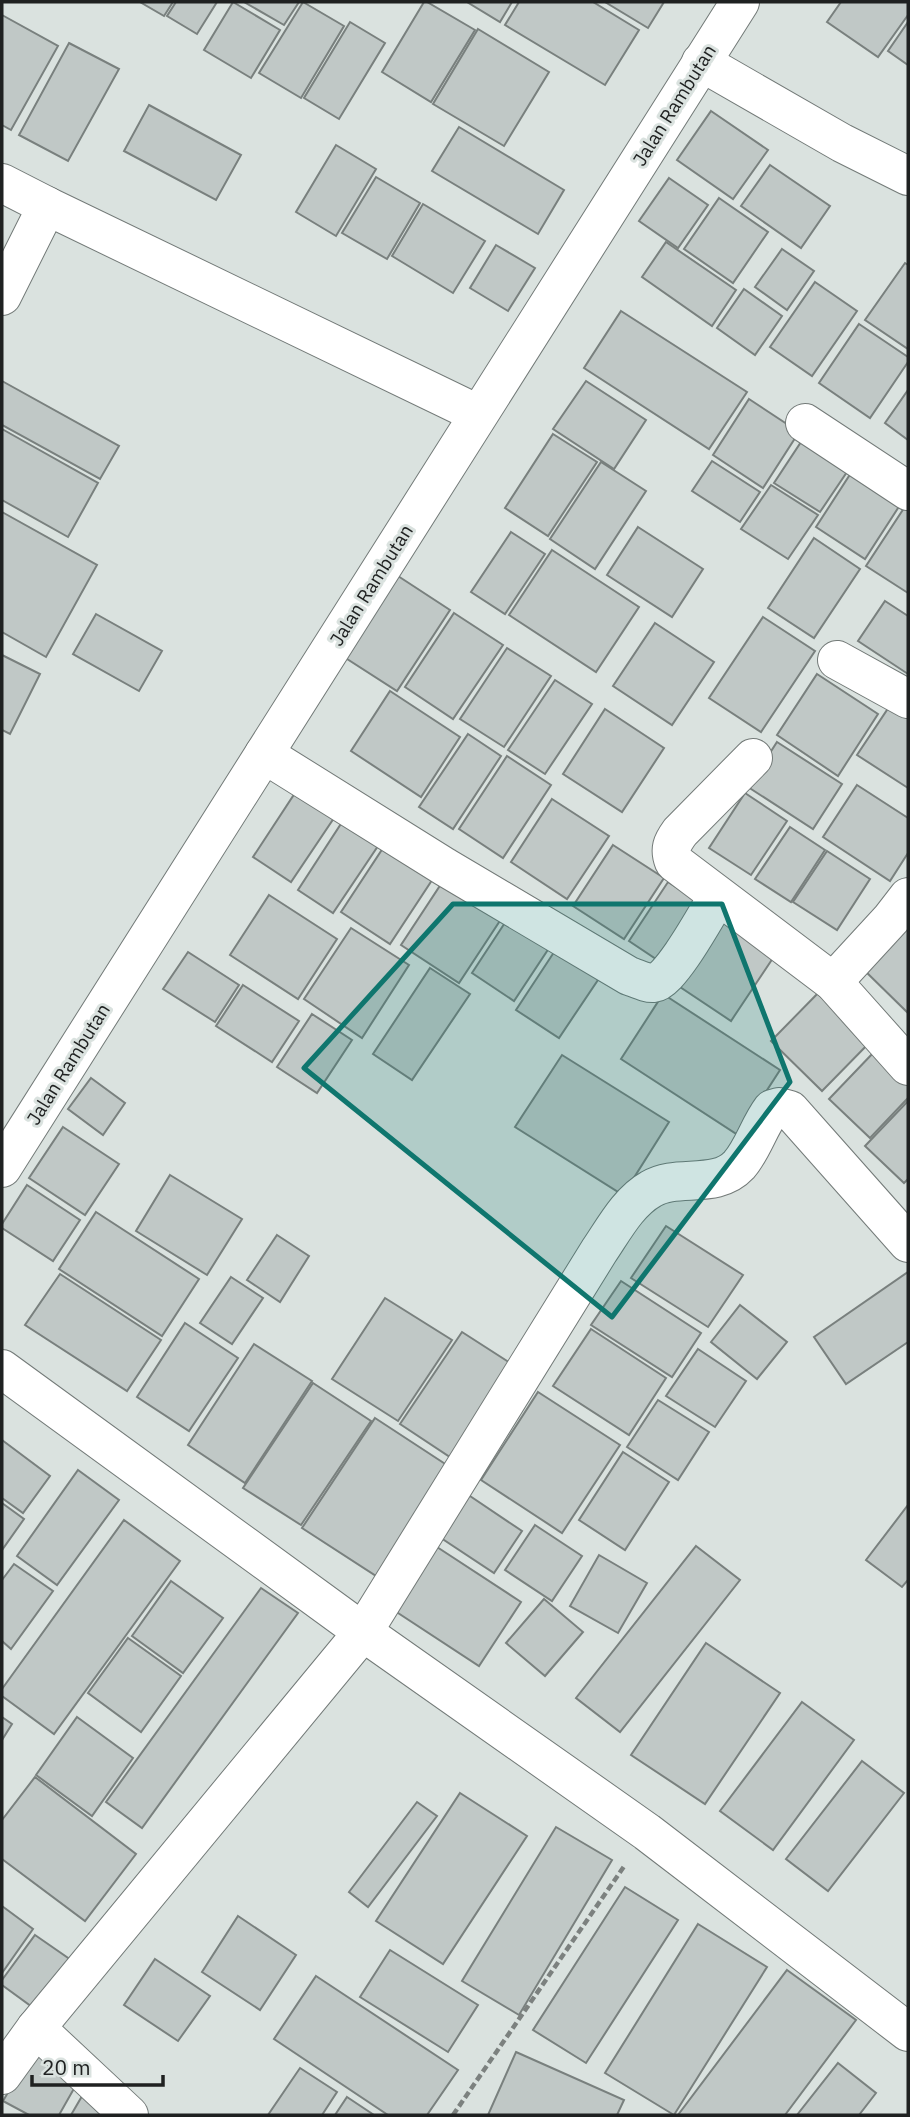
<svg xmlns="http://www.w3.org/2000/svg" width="910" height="2117" viewBox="0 0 910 2117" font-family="'IBM Plex Sans',sans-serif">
<rect width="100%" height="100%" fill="#dae2df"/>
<g fill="#c0c8c6" stroke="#79807e" stroke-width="2">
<polygon points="140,2 173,2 164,16"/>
<polygon points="176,2 217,2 197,34 167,16"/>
<polygon points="233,2 280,30 251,78 204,50"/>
<polygon points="244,2 299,2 284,25"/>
<polygon points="303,2 344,26 301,98 259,73"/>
<polygon points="424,2 427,2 475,30 431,102 382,72"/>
<polygon points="467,2 512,2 500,22"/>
<polygon points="519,2 593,2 639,30 605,85 505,25"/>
<polygon points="605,2 664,2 648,28"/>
<polygon points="841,2 908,2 908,15 878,57 827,22"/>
<polygon points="2,15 58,46 11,130 2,125"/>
<polygon points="350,22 385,43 339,119 304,98"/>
<polygon points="908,22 908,65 888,51"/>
<polygon points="478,29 549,72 504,146 433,104"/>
<polygon points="69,43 119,69 68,161 19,135"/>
<polygon points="149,105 241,155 216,200 124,151"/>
<polygon points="711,111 768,150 733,199 677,160"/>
<polygon points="459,127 564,190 538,234 432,171"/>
<polygon points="336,145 376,169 336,236 296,212"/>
<polygon points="770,165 830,206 801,248 741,206"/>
<polygon points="376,177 420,203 387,259 342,233"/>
<polygon points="669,178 708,205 678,248 639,221"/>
<polygon points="719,198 768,232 733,283 684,249"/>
<polygon points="423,204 485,241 453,293 392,256"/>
<polygon points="666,242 736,290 712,326 642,277"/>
<polygon points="496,245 535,268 508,311 470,288"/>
<polygon points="782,249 814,271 787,310 755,287"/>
<polygon points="905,263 908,265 908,349 865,320"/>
<polygon points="815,282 857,311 812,376 770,347"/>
<polygon points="744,289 782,316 755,355 717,328"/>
<polygon points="621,311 747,392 709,449 584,368"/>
<polygon points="859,324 908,357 908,362 870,418 819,383"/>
<polygon points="2,381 119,446 100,479 2,425"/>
<polygon points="586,381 646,420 614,469 553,429"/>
<polygon points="908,390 908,440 885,423"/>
<polygon points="749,399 799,432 763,488 713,455"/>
<polygon points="2,429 98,483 68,537 2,500"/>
<polygon points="553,434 597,462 548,536 505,508"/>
<polygon points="805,436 851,466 820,512 774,483"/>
<polygon points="712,461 760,492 740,522 692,491"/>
<polygon points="601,462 646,491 595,569 550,539"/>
<polygon points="851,473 900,505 865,559 816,527"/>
<polygon points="771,485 818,515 788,559 741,529"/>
<polygon points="908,502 908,593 866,566"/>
<polygon points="2,512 97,565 46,657 2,632"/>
<polygon points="638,527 703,569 672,617 607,575"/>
<polygon points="511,532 545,554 505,614 471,592"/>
<polygon points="814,538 860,569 814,638 768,608"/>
<polygon points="552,550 639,607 596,672 509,615"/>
<polygon points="398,576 450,610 397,691 344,657"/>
<polygon points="885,601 908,616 908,674 858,641"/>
<polygon points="454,613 503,645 453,719 405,687"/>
<polygon points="96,614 162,651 139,691 73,654"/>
<polygon points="763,617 815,651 761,732 709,698"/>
<polygon points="655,623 714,662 672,725 613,686"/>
<polygon points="507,648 551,676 504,747 460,719"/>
<polygon points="2,655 40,674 10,734 2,730"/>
<polygon points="817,674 878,714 838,776 777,735"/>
<polygon points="555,680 592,704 545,774 508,750"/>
<polygon points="390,691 460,737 421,797 351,751"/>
<polygon points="891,704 908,715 908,788 857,755"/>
<polygon points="605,709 664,748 622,812 563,774"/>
<polygon points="468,734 501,756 453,829 419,807"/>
<polygon points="777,742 842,784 813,829 748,787"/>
<polygon points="507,756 551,785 503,858 459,829"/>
<polygon points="857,785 908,818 908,853 890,881 823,837"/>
<polygon points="297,790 336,815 291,882 253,857"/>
<polygon points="745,793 787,821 751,875 709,848"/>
<polygon points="552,799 609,836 567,899 511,862"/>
<polygon points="348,813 384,837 333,913 298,890"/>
<polygon points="790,827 825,850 791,902 755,879"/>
<polygon points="389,839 438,871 390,944 341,912"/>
<polygon points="613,845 664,878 624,939 573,906"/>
<polygon points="827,851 870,879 837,930 793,902"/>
<polygon points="449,872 507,910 459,983 401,945"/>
<polygon points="668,882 707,907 668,967 629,941"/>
<polygon points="269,895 337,939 298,999 230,955"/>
<polygon points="721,911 779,949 731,1021 674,983"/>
<polygon points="512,912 555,939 514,1001 472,973"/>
<polygon points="908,921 908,1013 862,968"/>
<polygon points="351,928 409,965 362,1038 304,999"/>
<polygon points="562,940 606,968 559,1038 516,1010"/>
<polygon points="188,952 239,985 215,1022 163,989"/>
<polygon points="430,968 470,994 412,1080 373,1054"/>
<polygon points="243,985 299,1021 272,1062 216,1026"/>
<polygon points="825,986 876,1036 822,1091 771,1041"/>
<polygon points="663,994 780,1070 738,1135 621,1059"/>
<polygon points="312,1014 352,1040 317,1093 277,1067"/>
<polygon points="875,1051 908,1082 908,1098 870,1138 829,1099"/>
<polygon points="562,1055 669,1122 623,1195 515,1127"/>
<polygon points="91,1078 125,1103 103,1135 68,1109"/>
<polygon points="908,1101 908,1179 904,1183 865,1146"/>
<polygon points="63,1127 119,1164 85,1215 29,1178"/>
<polygon points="170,1175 242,1219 207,1275 136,1231"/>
<polygon points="27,1185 80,1220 53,1261 2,1228 2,1224"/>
<polygon points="96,1212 199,1279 162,1336 59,1269"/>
<polygon points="666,1226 743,1275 708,1327 631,1278"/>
<polygon points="277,1235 309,1256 280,1302 247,1280"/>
<polygon points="908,1272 908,1342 846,1384 814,1337"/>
<polygon points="60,1274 161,1340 127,1391 25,1325"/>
<polygon points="231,1277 263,1298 232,1344 200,1323"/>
<polygon points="621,1281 701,1333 672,1377 591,1325"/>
<polygon points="385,1298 452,1340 398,1421 332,1379"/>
<polygon points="740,1305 787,1342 757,1379 711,1342"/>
<polygon points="185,1323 238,1358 189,1431 137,1397"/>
<polygon points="591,1329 666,1378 629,1435 553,1386"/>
<polygon points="462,1332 521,1370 459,1463 400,1424"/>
<polygon points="254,1344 312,1381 245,1483 188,1445"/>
<polygon points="698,1349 746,1381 715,1427 666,1396"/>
<polygon points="313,1383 371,1421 301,1525 243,1488"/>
<polygon points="538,1392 620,1445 562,1533 481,1480"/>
<polygon points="658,1400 709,1432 678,1480 627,1447"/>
<polygon points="375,1418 459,1473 387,1583 302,1528"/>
<polygon points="2,1440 50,1476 23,1513 2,1498"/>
<polygon points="623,1452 669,1482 625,1550 579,1520"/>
<polygon points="78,1470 119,1500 57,1585 17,1556"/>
<polygon points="467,1494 522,1531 494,1573 438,1536"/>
<polygon points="2,1503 24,1519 2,1550"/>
<polygon points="908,1505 908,1580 902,1587 866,1560"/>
<polygon points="124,1520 180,1561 54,1734 2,1696 2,1689"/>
<polygon points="535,1525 582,1556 552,1601 505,1570"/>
<polygon points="696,1546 740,1580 620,1732 576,1698"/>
<polygon points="437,1547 521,1602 479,1666 395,1611"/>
<polygon points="599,1555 647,1583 618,1633 570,1606"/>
<polygon points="14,1564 53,1591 11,1649 2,1641 2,1580"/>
<polygon points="171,1581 223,1618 183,1673 132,1636"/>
<polygon points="261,1588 298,1613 142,1828 106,1802"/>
<polygon points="544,1599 583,1632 545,1676 506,1643"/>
<polygon points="128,1638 181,1676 141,1732 88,1693"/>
<polygon points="706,1643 780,1693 705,1804 631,1755"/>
<polygon points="802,1702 854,1740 773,1850 720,1811"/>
<polygon points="2,1717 12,1724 2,1740"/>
<polygon points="77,1717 133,1758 92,1816 36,1775"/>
<polygon points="862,1761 904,1793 828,1891 786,1859"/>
<polygon points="35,1777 136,1854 85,1921 2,1859 2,1820"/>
<polygon points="460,1793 527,1836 443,1964 376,1921"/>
<polygon points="417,1802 437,1816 368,1907 349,1892"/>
<polygon points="556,1827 612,1860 519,2015 462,1981"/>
<polygon points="625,1887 678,1920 586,2063 533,2030"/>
<polygon points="2,1906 33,1929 2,1973"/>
<polygon points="238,1916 296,1955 260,2010 202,1972"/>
<polygon points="698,1924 767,1967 674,2115 605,2073"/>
<polygon points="35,1935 71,1960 35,2009 2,1985 2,1980"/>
<polygon points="390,1950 478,2005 448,2052 360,1997"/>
<polygon points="155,1959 210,1996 178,2041 124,2005"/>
<polygon points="787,1970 856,2020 785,2115 678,2115"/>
<polygon points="316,1976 458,2070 427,2115 388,2115 274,2039"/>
<polygon points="32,2051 80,2078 59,2115 29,2115 3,2101"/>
<polygon points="516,2052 624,2100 617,2115 488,2115"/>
<polygon points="838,2063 876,2093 859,2115 797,2115"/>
<polygon points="300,2068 337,2092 322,2115 268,2115"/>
<polygon points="85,2091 122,2115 71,2115"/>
<polygon points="347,2097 374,2115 335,2115"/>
</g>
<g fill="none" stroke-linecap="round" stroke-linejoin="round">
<g stroke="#737a78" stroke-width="40">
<g id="minor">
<polyline points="701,62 842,143 908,176"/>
<polyline points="2,183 47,206 2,296"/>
<polyline points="47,206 478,414"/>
<polyline points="805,423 908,491"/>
<polyline points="837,660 908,699"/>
<path d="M264,754l181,113 184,109c7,2 18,8 25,7 17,-2 54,-71 64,-87"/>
<path d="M753,758l-73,74c-8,11 -11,17 -6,30l159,120 75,84"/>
<polyline points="833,982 891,919 908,897"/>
<polyline points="2,1168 740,2"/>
<polyline points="2,1369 363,1632 647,1832 908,2032"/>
<polyline points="36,2028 129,2115"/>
<path d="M2,2075l34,-47 327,-396 236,-381c15,-22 29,-49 52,-62 26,-16 65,1 88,-24 14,-16 20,-39 33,-56l7,-2 11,3 118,133"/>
</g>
</g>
<polyline stroke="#7c817f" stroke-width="4.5" stroke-dasharray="7 3.5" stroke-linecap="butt" points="453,2115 625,1865"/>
<use href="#minor" stroke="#fff" stroke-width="38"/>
</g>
<path fill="#0f766e" fill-opacity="0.2" stroke="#0f766e" stroke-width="5" stroke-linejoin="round" d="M453,904h269l68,178 -178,235 -308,-249z"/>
<g text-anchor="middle" stroke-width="6" stroke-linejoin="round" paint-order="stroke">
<g font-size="19" fill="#1f2121" stroke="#dae2df">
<text transform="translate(674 105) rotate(-58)" y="7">Jalan Rambutan</text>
<text transform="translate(371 585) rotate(-58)" y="7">Jalan Rambutan</text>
<text transform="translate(68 1064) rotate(-58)" y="7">Jalan Rambutan</text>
</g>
</g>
<rect width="910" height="2117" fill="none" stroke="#1f2121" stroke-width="7"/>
<path d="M32 2075v10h131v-10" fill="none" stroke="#1f2121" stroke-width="3.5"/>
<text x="42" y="2075" font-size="21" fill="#1f2121" stroke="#dae2df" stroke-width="5" paint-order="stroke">20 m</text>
</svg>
